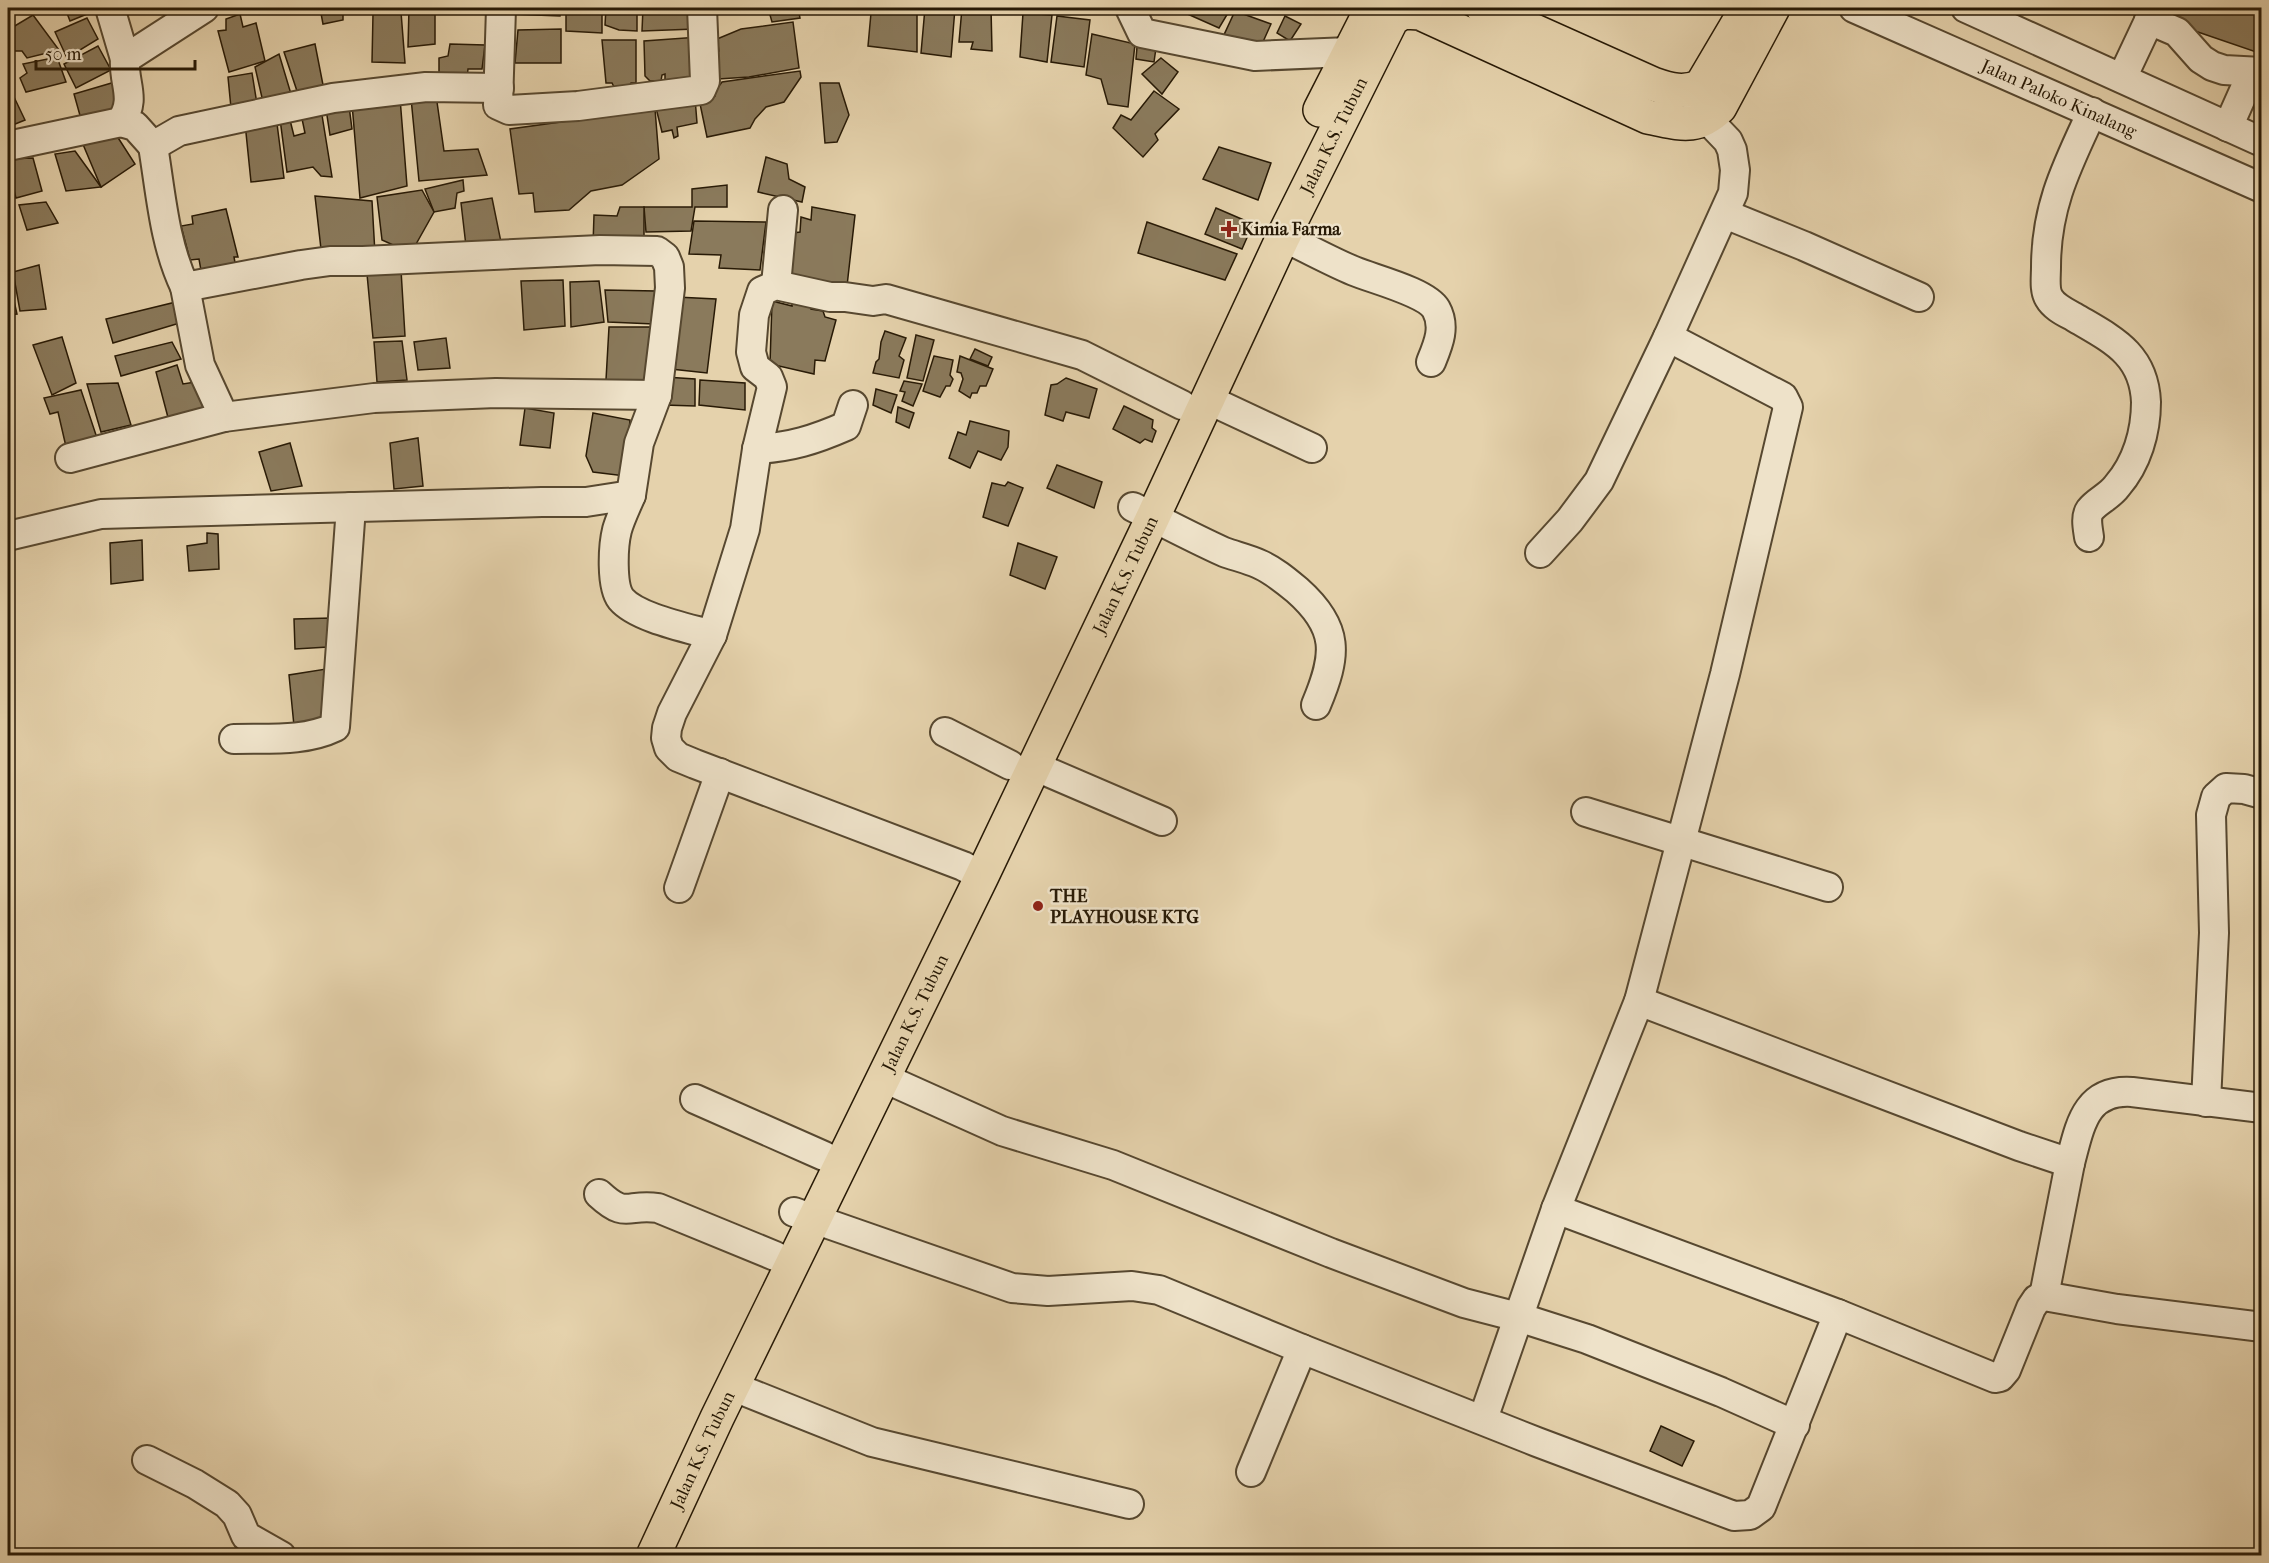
<svg xmlns="http://www.w3.org/2000/svg" width="2269" height="1563" viewBox="0 0 2269 1563" font-family="'IM FELL French Canon',serif">
<rect width="100%" height="100%" fill="#e5d2ac"/>
<filter id="stains"><feTurbulence type="fractalNoise" baseFrequency=".00333" numOctaves="4"/><feColorMatrix values="0 0 0 0 .2 0 0 0 0 .09 0 0 0 0 .02 0 0 0 .5 -.17"/></filter>
<radialGradient id="worn" r=".72"><stop offset=".6" stop-color="#630" stop-opacity="0"/><stop offset="1" stop-color="#630" stop-opacity=".3"/></radialGradient>
<g fill="#8a7a5c" stroke="#281a06" stroke-width="1.5">
<polygon points="65,8 102,8 70,21"/>
<polygon points="320,8 353,8 343,9 343,20 323,24"/>
<polygon points="409,8 435,8 435,44 408,47"/>
<polygon points="510,8 561,8 560,16 510,14"/>
<polygon points="566,8 602,8 602,33 566,31"/>
<polygon points="606,8 637,8 637,31 619,30 605,25"/>
<polygon points="643,8 694,8 695,29 642,31"/>
<polygon points="768,8 798,8 800,18 772,22"/>
<polygon points="877,8 917,8 917,52 868,46 871,13 877,11"/>
<polygon points="925,8 955,8 951,57 921,53"/>
<polygon points="962,8 973,11 976,8 991,8 992,51 971,49 973,42 959,42"/>
<polygon points="1174,8 1231,8 1219,28"/>
<polygon points="2166,8 2262,8 2262,54 2195,31 2164,13"/>
<polygon points="1235,11 1271,24 1258,53 1223,37"/>
<polygon points="401,12 405,63 372,62 373,14"/>
<polygon points="1023,13 1052,15 1047,62 1020,57"/>
<polygon points="240,14 243,27 256,23 265,61 229,72 218,31 226,30 226,19"/>
<polygon points="33,15 59,50 27,58 22,51 13,51 8,44 8,30"/>
<polygon points="1057,16 1090,20 1084,67 1051,62"/>
<polygon points="1285,16 1301,24 1290,41 1277,33"/>
<polygon points="87,18 98,39 67,58 55,32"/>
<polygon points="793,22 799,68 749,77 718,79 714,54 719,51 717,39 741,29"/>
<polygon points="561,29 561,63 515,63 518,30"/>
<polygon points="1092,34 1135,44 1128,107 1108,104 1101,79 1086,75"/>
<polygon points="699,37 698,83 665,83 665,74 662,75 661,81 650,81 645,76 644,41"/>
<polygon points="602,40 636,40 636,83 631,83 629,88 615,89 612,83 606,83"/>
<polygon points="315,44 324,90 299,97 284,52"/>
<polygon points="450,44 485,45 482,69 468,69 467,78 439,76 439,58 448,56"/>
<polygon points="98,46 111,70 76,88 64,64"/>
<polygon points="1137,47 1156,48 1154,62 1136,59"/>
<polygon points="279,54 291,94 263,102 255,67"/>
<polygon points="57,57 66,82 26,92 20,78 27,73 23,64"/>
<polygon points="1161,58 1178,72 1162,94 1142,74"/>
<polygon points="800,71 801,77 784,102 766,107 755,119 750,128 707,137 699,99 715,96 716,90 722,82"/>
<polygon points="252,73 257,104 231,108 228,77"/>
<polygon points="115,82 121,106 81,119 74,94"/>
<polygon points="820,83 839,83 849,115 837,142 825,143"/>
<polygon points="1154,91 1179,109 1155,134 1158,140 1143,157 1113,128 1121,115 1131,120"/>
<polygon points="436,95 444,151 478,149 487,175 419,181 411,98"/>
<polygon points="14,97 25,120 8,127 8,98"/>
<polygon points="400,98 407,186 360,198 352,104"/>
<polygon points="695,98 697,123 677,127 678,136 674,138 672,130 662,132 656,108"/>
<polygon points="349,106 352,129 330,135 326,109"/>
<polygon points="321,109 332,177 321,176 313,167 287,172 280,119 289,116 294,136 305,133 301,114"/>
<polygon points="655,109 659,159 622,185 591,191 569,210 535,212 533,193 519,194 510,129"/>
<polygon points="276,116 284,178 251,182 245,123"/>
<polygon points="115,133 135,164 101,187 82,142"/>
<polygon points="1219,147 1271,163 1258,200 1203,179"/>
<polygon points="75,151 101,187 66,191 55,154"/>
<polygon points="766,157 787,164 789,179 805,187 802,202 758,192"/>
<polygon points="33,158 42,191 16,198 8,168 8,159"/>
<polygon points="463,180 464,191 457,193 455,208 434,212 425,189"/>
<polygon points="727,185 727,207 695,207 691,231 646,232 644,207 692,207 692,189"/>
<polygon points="422,190 434,212 411,253 382,240 377,197"/>
<polygon points="315,196 372,201 375,254 321,249"/>
<polygon points="492,198 501,242 466,246 461,203"/>
<polygon points="46,202 58,223 27,230 19,205"/>
<polygon points="620,207 644,207 644,248 593,245 594,215 617,216"/>
<polygon points="812,207 855,215 847,286 786,276 785,234 800,232 801,217 811,220"/>
<polygon points="1216,208 1253,224 1242,249 1205,234"/>
<polygon points="226,209 238,257 234,257 236,268 202,276 199,259 190,260 181,226 193,224 192,216"/>
<polygon points="694,221 766,222 760,270 719,268 721,255 689,254"/>
<polygon points="1147,222 1237,254 1225,280 1138,253"/>
<polygon points="39,265 46,309 20,311 13,272"/>
<polygon points="401,270 405,336 373,338 367,274"/>
<polygon points="8,274 17,314 8,315"/>
<polygon points="563,280 565,326 524,330 521,281"/>
<polygon points="599,281 604,322 571,327 570,282"/>
<polygon points="605,290 656,291 654,324 608,322"/>
<polygon points="792,295 809,297 811,309 823,311 825,317 836,320 825,361 815,360 814,374 770,364 772,301 792,306"/>
<polygon points="676,297 716,299 707,373 671,369"/>
<polygon points="176,302 183,322 113,343 106,319"/>
<polygon points="609,327 657,327 647,381 606,380"/>
<polygon points="885,331 906,338 899,356 904,360 899,378 873,373 876,362 879,359 881,342"/>
<polygon points="916,335 934,340 923,381 907,378"/>
<polygon points="62,337 76,383 52,395 33,345"/>
<polygon points="446,338 450,368 418,370 414,342"/>
<polygon points="402,341 407,380 377,382 374,342"/>
<polygon points="172,342 181,359 121,376 115,356"/>
<polygon points="975,349 992,357 988,366 970,359"/>
<polygon points="934,356 953,360 950,375 953,379 950,386 946,386 940,397 923,391"/>
<polygon points="960,356 993,369 986,386 980,386 977,393 972,393 970,398 959,391 963,379 961,373 957,372"/>
<polygon points="177,365 183,384 195,382 207,417 170,425 156,372"/>
<polygon points="665,377 695,379 695,406 664,405"/>
<polygon points="1066,378 1097,389 1089,418 1066,412 1063,421 1045,415 1051,385 1057,384"/>
<polygon points="700,380 745,383 745,410 699,405"/>
<polygon points="904,381 922,384 913,406 902,401 905,392 900,391"/>
<polygon points="118,383 131,425 101,432 87,384"/>
<polygon points="876,389 897,395 891,413 873,405"/>
<polygon points="81,390 98,441 67,451 58,412 50,414 44,398"/>
<polygon points="1124,406 1153,420 1152,428 1156,431 1152,442 1145,439 1140,443 1113,429"/>
<polygon points="898,407 914,413 909,428 896,422"/>
<polygon points="525,408 554,413 550,448 520,445"/>
<polygon points="593,413 630,420 625,476 593,472 586,456"/>
<polygon points="970,421 1009,431 1008,447 1001,460 978,451 970,468 949,458 958,432 966,435"/>
<polygon points="418,438 423,486 394,489 390,443"/>
<polygon points="290,443 302,486 271,491 259,452"/>
<polygon points="1057,465 1102,482 1094,508 1047,488"/>
<polygon points="1008,482 1023,488 1008,526 983,517 992,483 1005,486"/>
<polygon points="207,533 218,534 219,569 189,571 187,546 207,543"/>
<polygon points="142,540 143,580 111,584 110,543"/>
<polygon points="1018,543 1057,557 1045,589 1010,575"/>
<polygon points="331,618 328,647 295,649 294,619"/>
<polygon points="326,669 329,721 294,726 289,675"/>
<polygon points="1661,1426 1694,1441 1682,1466 1650,1451"/>
</g>
<g fill="none" stroke-linecap="round" stroke-linejoin="round">
<g stroke="#574830" stroke-width="32">
<g id="minor">
<polyline points="110,8 125,59"/>
<path d="M204,8l-79,51c-2,25 12,39 -4,63l14,4 18,20 26,-15 154,-33 93,-11 73,1"/>
<polyline points="501,8 498,105 509,110 578,106 701,90 705,81 702,8"/>
<polyline points="1130,8 1142,33 1255,56 1349,52"/>
<path id="s1" d="M1854,8l408,180"/>
<polyline points="1966,8 2262,142"/>
<polyline points="2149,20 2177,32 2201,59 2212,66 2224,70 2262,72"/>
<polyline points="2122,78 2155,8"/>
<polyline points="2228,127 2252,73"/>
<polyline points="8,146 121,122"/>
<path d="M153,146c8,48 11,97 32,141l116,-22 29,-4h33l237,-11 57,1 8,6 4,10 1,21 -13,107 -18,48 -8,52"/>
<polyline points="1725,214 1804,246 1919,297"/>
<path d="M1283,237c24,11 47,24 71,34 19,8 72,21 82,38 10,18 2,36 -5,53"/>
<polyline points="776,285 783,210"/>
<polyline points="185,287 200,365 224,417 374,398 496,393 657,395"/>
<polyline points="1207,399 1312,448"/>
<path d="M757,449c34,-2 57,-9 89,-23l7,-21"/>
<polyline points="70,458 224,417"/>
<path d="M1133,507c30,15 60,31 91,45 11,4 24,7 35,12 14,6 26,16 38,26 43,38 40,65 19,115"/>
<path d="M8,536l93,-22 441,-12h44l45,-7c-5,12 -11,24 -14,35 -4,16 -6,56 4,69 16,19 67,29 91,36"/>
<path d="M2089,537c-1,-8 -4,-20 1,-27 7,-9 20,-14 27,-24 20,-23 29,-54 29,-84 -2,-49 -35,-63 -72,-85 -9,-5 -20,-10 -25,-19 -5,-8 -3,-21 -3,-31 0,-61 21,-101 46,-155"/>
<polyline points="1540,553 1570,520 1599,481 1668,337 1733,193 1735,170 1732,150 1728,141 1707,119 1695,98"/>
<polyline points="945,732 1010,765"/>
<path d="M234,739c34,-1 70,3 101,-12l16,-220"/>
<polyline points="1034,766 1162,821"/>
<polyline points="1586,812 1828,887"/>
<polyline points="982,876 963,866 695,764 678,757 669,748 666,738 667,728 672,713 712,635 745,529 757,449 772,387 768,377 755,367 751,352 754,315 762,291 776,285 830,297 845,297 873,301 886,299 1082,355 1182,405"/>
<polyline points="679,888 720,773"/>
<path d="M1639,1001l380,145 51,17c10,-37 15,-74 62,-71l130,16"/>
<polyline points="884,1078 1002,1131 1113,1165 1331,1253 1464,1303 1518,1317 1587,1339 1721,1392 1795,1425"/>
<polyline points="695,1099 824,1156"/>
<polyline points="2206,1102 2214,933 2211,815 2216,797 2226,788 2244,789 2262,794"/>
<path d="M599,1194c28,26 28,9 59,14l117,48"/>
<polyline points="1556,1209 1838,1314 1995,1378 2000,1377 2006,1370 2031,1308 2037,1299 2044,1296 2117,1309 2262,1327"/>
<polyline points="794,1212 1012,1288 1048,1291 1132,1286 1159,1290 1302,1349 1537,1442 1734,1516 1750,1515 1761,1507 1838,1314"/>
<polyline points="2044,1296 2070,1163"/>
<polyline points="734,1387 872,1442 1129,1504"/>
<polyline points="1483,1419 1556,1209 1639,1001 1725,674 1788,407 1783,397 1668,337"/>
<polyline points="147,1460 195,1484 227,1504 237,1515 246,1536 281,1556"/>
<polyline points="1251,1472 1302,1349"/>
</g>
</g>
<g stroke="#281a06" stroke-width="36">
<g id="highway">
<path d="M1483,8l170,76c17,6 31,10 48,2l46,-78"/>
<polyline points="1320,110 1372,8"/>
<path id="s2" d="M653,1556l64,-138 265,-542 171,-359 130,-280 109,-218 11,-7 17,1 228,104c32,6 47,14 72,-10l53,-99"/>
</g>
</g>
<use href="#minor" stroke="#eee2c9" stroke-width="28"/>
<use href="#highway" stroke="#e5d2ac" stroke-width="33"/>
</g>
<g fill="#8f2418" stroke="#eee2c9" stroke-width="2">
<path d="M1226 220h6v6h6v6h-6v6h-6v-6h-6v-6h6z"/>
<circle cx="1038" cy="906" r="6"/>
</g>
<g text-anchor="middle" stroke-width="5" stroke-linejoin="round" paint-order="stroke">
<g font-size="18" fill="#281a06" stroke="#eee2c9">
<text dy="6" stroke="none"><textPath href="#s1" startOffset="224">Jalan Paloko Kinalang</textPath></text>
<text dy="6" stroke="none"><textPath href="#s2" startOffset="1575">Jalan K.S. Tubun</textPath></text>
<text dy="6" stroke="none"><textPath href="#s2" startOffset="1089">Jalan K.S. Tubun</textPath></text>
<text dy="6" stroke="none"><textPath href="#s2" startOffset="603">Jalan K.S. Tubun</textPath></text>
<text dy="6" stroke="none"><textPath href="#s2" startOffset="117">Jalan K.S. Tubun</textPath></text>
</g>
<g font-size="18" font-weight="bold" fill="#281a06" stroke="#eee2c9" text-anchor="start">
<text x="1241" y="235">Kimia Farma</text>
<text x="1050" y="902">THE<tspan x="1050" dy="21">PLAYHOUSE KTG</tspan></text>
</g>
</g>
<rect width="2269" height="1563" fill="none" stroke="#e5d2ac" stroke-width="30"/>
<rect x="9" y="9" width="2251" height="1545" fill="none" stroke="#281a06" stroke-width="3"/>
<rect x="15" y="15" width="2239" height="1533" fill="none" stroke="#281a06" stroke-width="1.5"/>
<path d="M36 60v9h159v-9" fill="none" stroke="#281a06" stroke-width="3"/>
<text x="45" y="60" font-size="18" fill="#281a06" stroke="#eee2c9" stroke-width="4.5" paint-order="stroke">50 m</text>
<rect width="100%" height="100%" filter="url(#stains)"/>
<rect width="100%" height="100%" fill="url(#worn)"/>
</svg>
